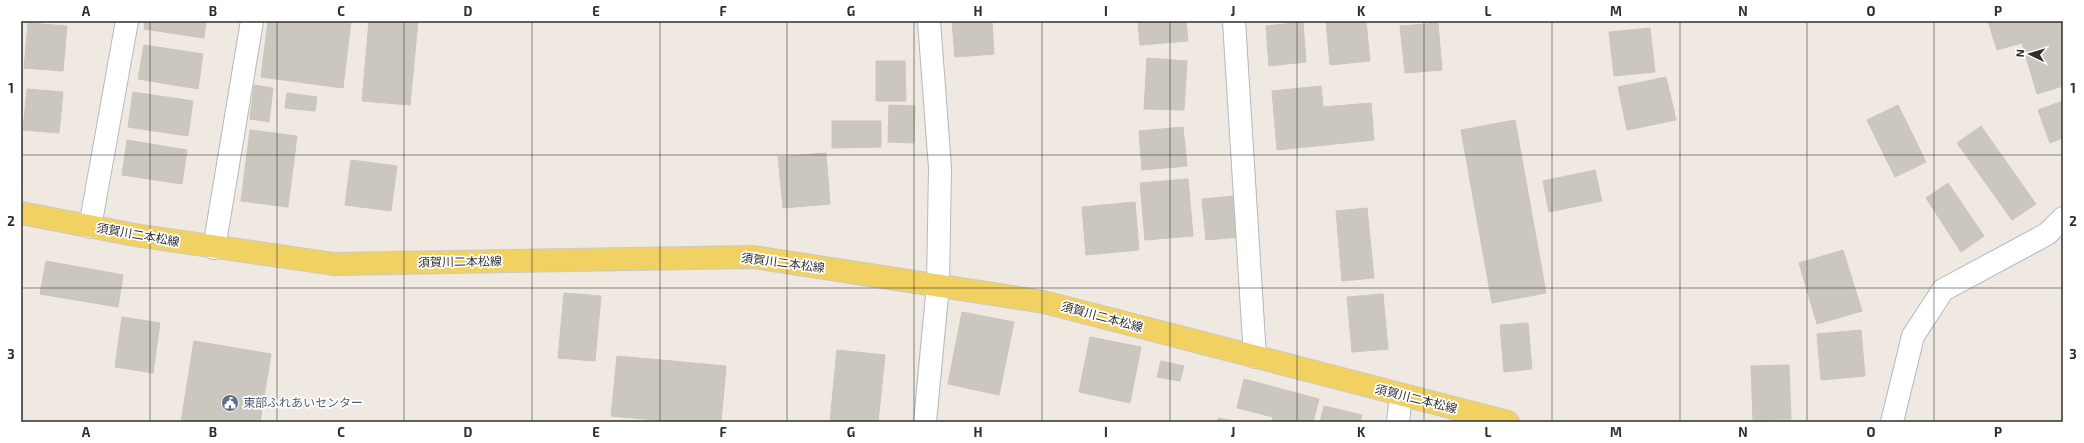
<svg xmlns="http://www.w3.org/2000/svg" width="2084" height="443" viewBox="0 0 2084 443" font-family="'Exo 2','Noto Sans JP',sans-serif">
<rect width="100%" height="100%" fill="#efe9e1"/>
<g fill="#cbc7bf" stroke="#cbc5ba">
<polygon points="145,21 206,21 204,38 144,29"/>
<polygon points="268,21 351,21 343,88 261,77"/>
<polygon points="369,21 418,21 410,105 362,101"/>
<polygon points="952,21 992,21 994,54 955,57"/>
<polygon points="1138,21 1186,21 1188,41 1140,45"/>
<polygon points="1326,21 1366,21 1370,61 1330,65"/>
<polygon points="1988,21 2063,21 2063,86 2037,94 2022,43 1997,50"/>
<polygon points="1303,22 1306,62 1269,66 1266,26"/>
<polygon points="28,23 67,26 63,71 24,68"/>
<polygon points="1438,23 1442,70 1405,73 1400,26"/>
<polygon points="1650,28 1655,72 1614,76 1609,32"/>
<polygon points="144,45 203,54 198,89 138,79"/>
<polygon points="1147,58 1187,61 1184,110 1144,109"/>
<polygon points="876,61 905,61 906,101 876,101"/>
<polygon points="1666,77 1676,120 1627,130 1618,87"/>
<polygon points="254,85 273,88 269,122 250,119"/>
<polygon points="1321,86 1323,107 1371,103 1374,140 1277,150 1272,91"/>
<polygon points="27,89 63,92 59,133 23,130"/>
<polygon points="133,92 193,101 188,136 128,127"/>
<polygon points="287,93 317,97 315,111 285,108"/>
<polygon points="2063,101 2063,138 2050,143 2038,110"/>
<polygon points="889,105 915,106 914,143 888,142"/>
<polygon points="1898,105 1926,162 1895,177 1867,120"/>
<polygon points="1515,120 1546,293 1492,303 1461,130"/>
<polygon points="832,121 881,121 881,147 832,148"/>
<polygon points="1981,126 2036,204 2012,220 1957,143"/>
<polygon points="1183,127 1187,166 1142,170 1139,131"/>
<polygon points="250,130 297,136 288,207 241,201"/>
<polygon points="127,140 187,150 182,184 122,175"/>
<polygon points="826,153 830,204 783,208 778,157"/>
<polygon points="351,160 397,166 391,211 345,205"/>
<polygon points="1595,170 1602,201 1549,212 1543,181"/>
<polygon points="1188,179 1193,236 1145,240 1140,183"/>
<polygon points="1948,183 1984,236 1961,252 1926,198"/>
<polygon points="1235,196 1239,237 1206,240 1202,199"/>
<polygon points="1135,202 1139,250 1086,255 1082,207"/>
<polygon points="1367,208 1374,278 1342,281 1336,211"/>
<polygon points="1843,250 1862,311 1817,324 1799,263"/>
<polygon points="46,261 123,275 118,307 40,294"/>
<polygon points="564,293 601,296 595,361 558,358"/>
<polygon points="1383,294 1388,349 1352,352 1347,297"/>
<polygon points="962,312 1014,322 999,395 948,384"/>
<polygon points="122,317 160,323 153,373 115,367"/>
<polygon points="1528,323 1532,369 1504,372 1500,325"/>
<polygon points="1861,330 1865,376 1821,380 1817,334"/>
<polygon points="1090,337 1141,347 1130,403 1079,392"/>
<polygon points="194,341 271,354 260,422 181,422"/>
<polygon points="837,350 885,355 878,422 830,421"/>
<polygon points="617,356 726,366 721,422 677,422 611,416"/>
<polygon points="1161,361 1184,366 1180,381 1157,377"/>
<polygon points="1789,365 1791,419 1753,420 1751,366"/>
<polygon points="1244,379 1319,399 1313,422 1272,422 1273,417 1237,408"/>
<polygon points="1324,406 1362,415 1360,422 1320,422"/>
<polygon points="1218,418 1241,422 1217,422"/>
</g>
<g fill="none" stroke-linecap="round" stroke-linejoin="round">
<g stroke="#b4b7c1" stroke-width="24">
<g id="minor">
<polyline points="1234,21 1255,357"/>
<polyline points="90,227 127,21"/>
<polyline points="214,248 252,21"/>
<polyline points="925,422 938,285 940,168 929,21"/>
<polyline points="1398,422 1401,395"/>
<polyline points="1892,422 1913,336 1943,290 2047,234 2063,218"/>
</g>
</g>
<g stroke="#c9c9c9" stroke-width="24">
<polyline id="major" points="21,213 135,235 334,264 753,257 1044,302 1508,422"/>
</g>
<use href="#minor" stroke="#fff" stroke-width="22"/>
<use href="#major" stroke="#f2d163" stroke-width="22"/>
</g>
<path fill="none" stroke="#2e2e2e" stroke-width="1" stroke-opacity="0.55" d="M150,21v401M277,21v401M404,21v401M532,21v401M660,21v401M787,21v401M914,21v401M1042,21v401M1170,21v401M1297,21v401M1424,21v401M1552,21v401M1680,21v401M1807,21v401M1934,21v401M21,155h2042M21,288h2042"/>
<defs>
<g id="civic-disc" transform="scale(0.9)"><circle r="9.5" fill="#5c6f8a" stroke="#fff"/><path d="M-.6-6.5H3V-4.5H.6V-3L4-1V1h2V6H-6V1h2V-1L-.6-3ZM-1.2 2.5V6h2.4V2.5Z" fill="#fff"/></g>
</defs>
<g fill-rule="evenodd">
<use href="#civic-disc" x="230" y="403"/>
</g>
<g text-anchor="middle" stroke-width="3.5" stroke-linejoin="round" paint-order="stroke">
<g font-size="12" fill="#2e2e2e" stroke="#fff">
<text transform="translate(138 235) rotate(10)" y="4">須賀川二本松線</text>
<text transform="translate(460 262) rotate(-1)" y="4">須賀川二本松線</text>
<text transform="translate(783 263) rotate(7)" y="4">須賀川二本松線</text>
<text transform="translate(1102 317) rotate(15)" y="4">須賀川二本松線</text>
<text transform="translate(1416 399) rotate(14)" y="4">須賀川二本松線</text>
</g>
<g font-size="12" fill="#4e5e75" stroke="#fff" text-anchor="start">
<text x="243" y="407">東部ふれあいセンター</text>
</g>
</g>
<rect width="2084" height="443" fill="none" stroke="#ffffff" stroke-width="44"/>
<g transform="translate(2030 54) rotate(275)" stroke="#ffffff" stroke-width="3" paint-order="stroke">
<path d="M0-3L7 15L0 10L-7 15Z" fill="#2e2e2e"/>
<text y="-6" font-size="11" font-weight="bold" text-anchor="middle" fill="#2e2e2e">N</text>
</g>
<rect x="22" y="22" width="2040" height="399" fill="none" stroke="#2e2e2e" stroke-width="1.5"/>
<g font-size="13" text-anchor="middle" font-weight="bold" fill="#2e2e2e">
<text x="86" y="16">A</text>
<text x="213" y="16">B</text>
<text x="341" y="16">C</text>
<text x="468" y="16">D</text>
<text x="596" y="16">E</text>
<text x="723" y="16">F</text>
<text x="851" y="16">G</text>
<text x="978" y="16">H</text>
<text x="1106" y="16">I</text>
<text x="1233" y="16">J</text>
<text x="1361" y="16">K</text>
<text x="1488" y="16">L</text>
<text x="1616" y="16">M</text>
<text x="1743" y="16">N</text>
<text x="1871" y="16">O</text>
<text x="1998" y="16">P</text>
<text x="11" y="93">1</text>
<text x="2073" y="93">1</text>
<text x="11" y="226">2</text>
<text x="2073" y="226">2</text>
<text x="11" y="359">3</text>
<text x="2073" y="359">3</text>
<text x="86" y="437">A</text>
<text x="213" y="437">B</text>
<text x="341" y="437">C</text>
<text x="468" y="437">D</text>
<text x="596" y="437">E</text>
<text x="723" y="437">F</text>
<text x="851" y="437">G</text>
<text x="978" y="437">H</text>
<text x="1106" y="437">I</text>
<text x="1233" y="437">J</text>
<text x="1361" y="437">K</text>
<text x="1488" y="437">L</text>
<text x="1616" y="437">M</text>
<text x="1743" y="437">N</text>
<text x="1871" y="437">O</text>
<text x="1998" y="437">P</text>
</g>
</svg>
